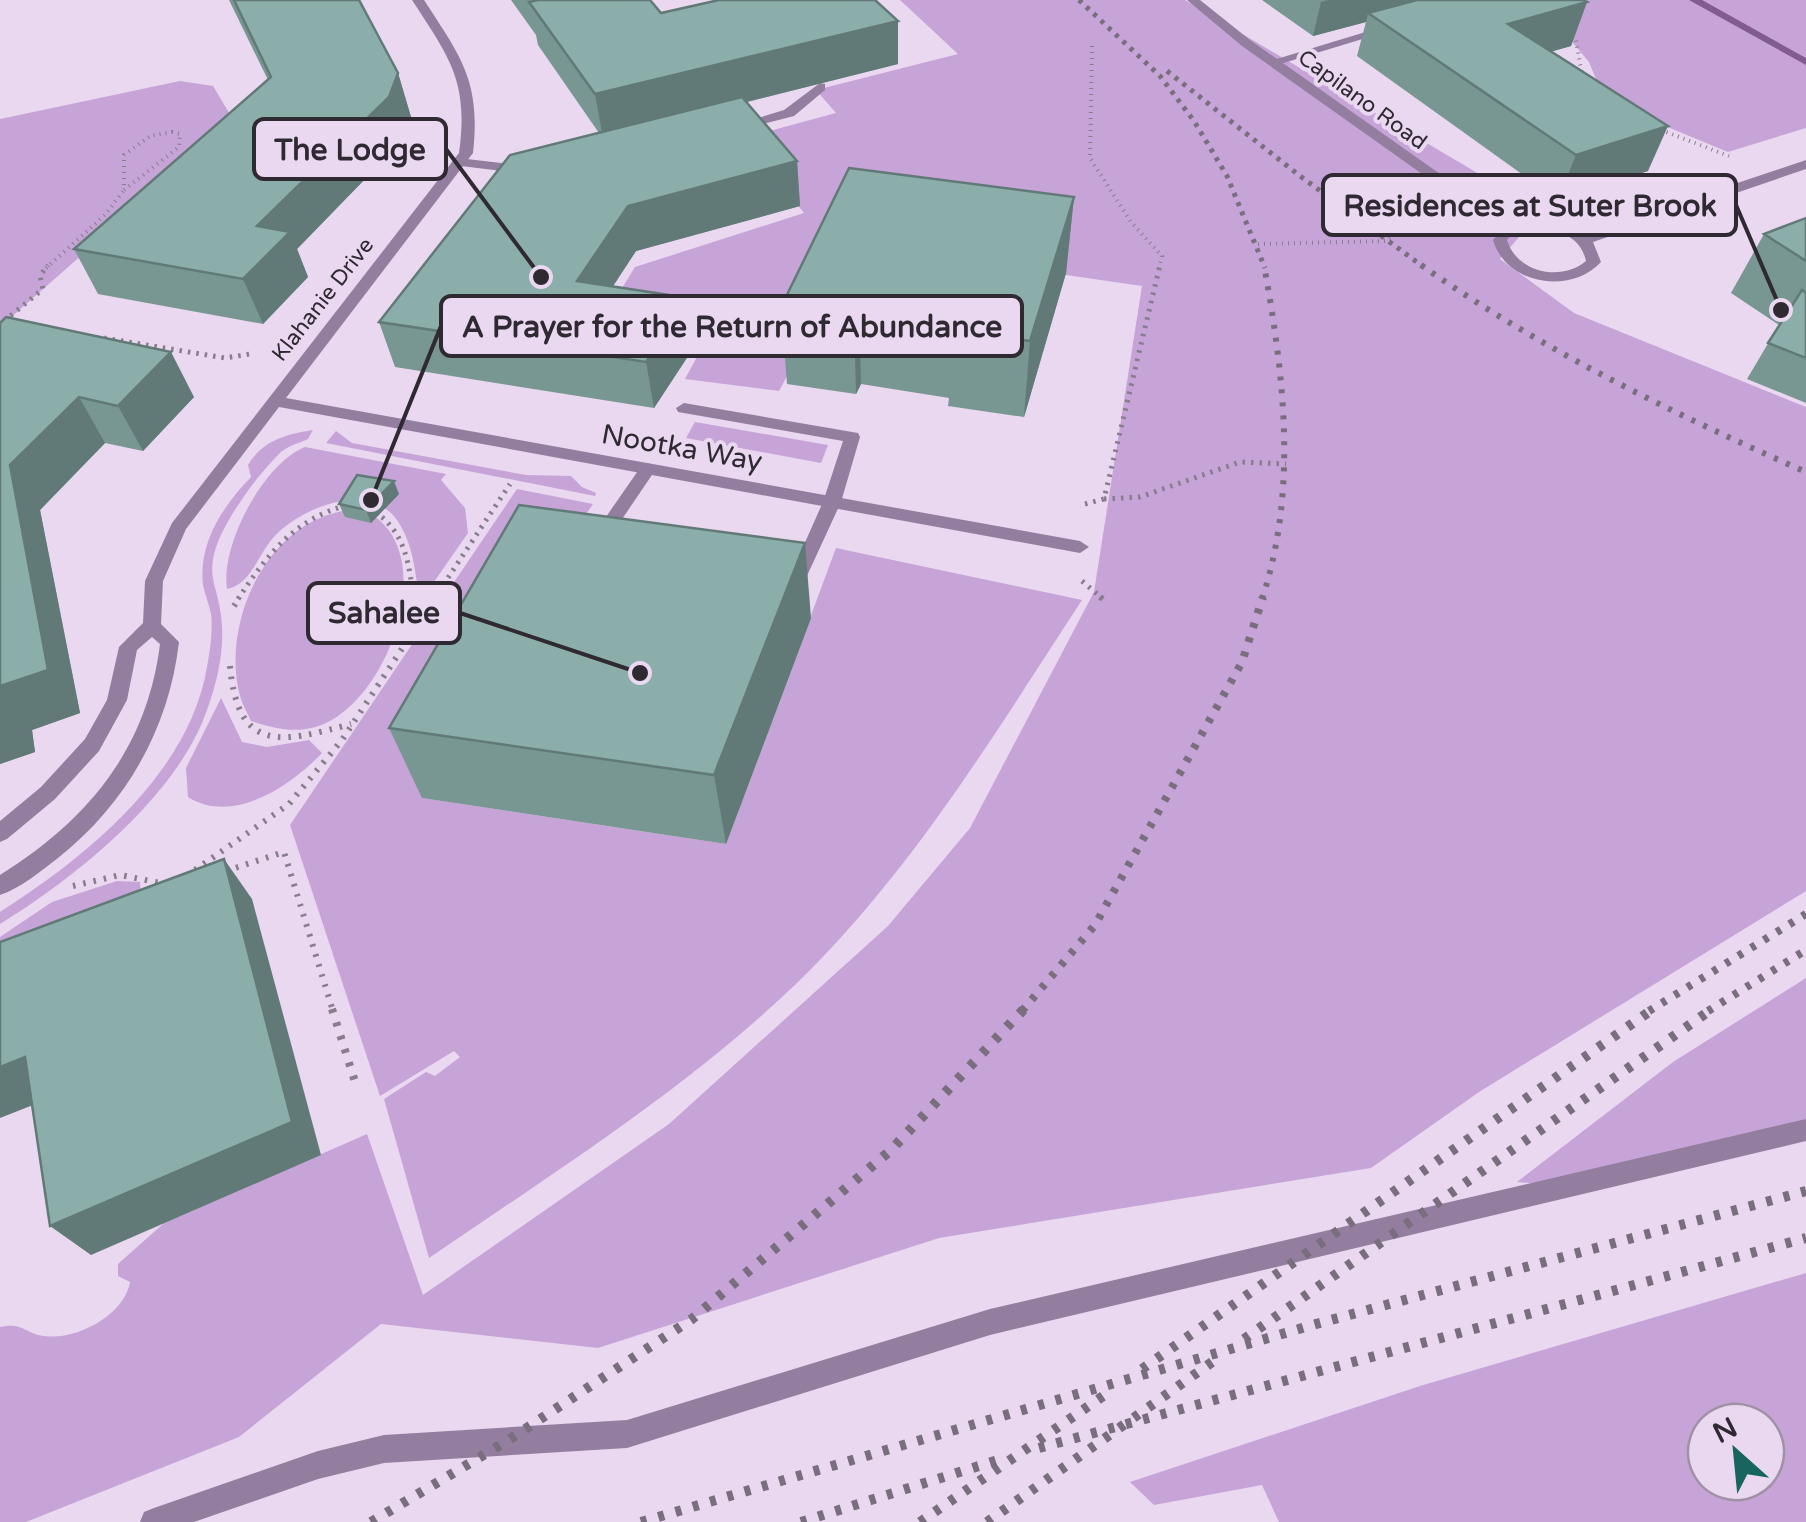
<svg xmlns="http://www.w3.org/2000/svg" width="1806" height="1522" viewBox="0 0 1806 1522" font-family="'Varela Round',sans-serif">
<rect width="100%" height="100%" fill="#e9d8f0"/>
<g fill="#c7a4d7" fill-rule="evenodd">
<path d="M900,0h285l338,200 23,6 -46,53 74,54 232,94v484l-327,201 -108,76 -432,70 -341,110 -217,-24 -142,113 -213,85h-26v-195c23,-5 24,6 44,9 33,5 81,-22 86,-54l-12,-6v-12l46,-41 203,-89 56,161 246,-171 219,-198 82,-98 124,-236 48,-306 -285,-41 -78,146 -94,-12 14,-26 -104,-21 40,-65 169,-54 -61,-75 93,-25 -20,-23 142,-36z"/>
<polygon points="1528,0 1806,0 1806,128 1728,152 1665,126 1624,102 1596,79 1589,62 1548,13"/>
<polygon points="180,81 213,86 234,121 0,327 0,119"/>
<polygon points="695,422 828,445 821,463 686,438"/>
<path d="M313,430l-5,9c-9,4 -20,7 -27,13 -23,22 -64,76 -68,108 -3,17 3,28 6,44 9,40 -2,82 -17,119 -34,80 -130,157 -202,201v-12c86,-55 189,-138 207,-245 3,-16 6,-37 4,-53 -2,-10 -6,-19 -8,-29 -5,-42 20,-79 48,-108l-3,-12c14,-24 38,-31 65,-35z"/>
<polygon points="336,431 352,443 526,475 571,476 582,487 596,493 595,496 326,443"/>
<path d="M305,447l141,27 -5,6 24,28 3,25 -48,69c-5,-29 -6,-57 -23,-82 -29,-41 -99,-11 -124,18 -15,17 -23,47 -46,51 -7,-44 37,-126 78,-142z"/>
<path d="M517,489l76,15 -52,76 -118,218 303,46 110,-296 246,52c-87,133 -169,270 -284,382 -111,107 -242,189 -369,276l-45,-159 42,-27 9,4 25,-19 -6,-6 -74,45 -90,-271z"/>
<path d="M349,510c9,2 22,4 29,9 61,50 3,195 -67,209 -20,5 -41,-1 -60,-7 -4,-9 -10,-19 -12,-29 -17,-74 30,-172 110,-182z"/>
<path d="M221,698l21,44 25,5 42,-7 13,13c-32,34 -90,72 -134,44l-2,-29z"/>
<polygon points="117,881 140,882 143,921 0,962 0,937 52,902"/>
<polygon points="1806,978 1806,1122 1542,1184 1517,1182 1673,1062"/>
<path d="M1806,1273v249h-527l-17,-37 -108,20 -24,-23 290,-96zM1766,1422v60h-60v-60z"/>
</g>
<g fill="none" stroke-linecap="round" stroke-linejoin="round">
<polygon fill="#815b92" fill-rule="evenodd" points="1689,0 1702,0 1806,58 1806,65"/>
<g stroke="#887d8d" stroke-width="4" stroke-dasharray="1 5" stroke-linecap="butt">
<polyline points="1568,32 1576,40 1582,75"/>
<polyline points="1092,46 1090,158 1131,222 1162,256 1159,268"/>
<polyline points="1661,130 1729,156"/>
<polygon points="172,132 180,134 179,147 124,190 124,155 150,136"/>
<polyline points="1258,244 1386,241 1426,211"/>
<polyline points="46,268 105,215 124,190"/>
</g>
<g stroke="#887d8d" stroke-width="5" stroke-dasharray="2.5 6" stroke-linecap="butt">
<polyline points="4,321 43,289 40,276 48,265"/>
<polyline points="104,338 225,358 250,354"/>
<polyline points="1104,499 1140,497 1240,462 1286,464"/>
<polyline points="1085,504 1104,499 1160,265"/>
<path d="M375,512c30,20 35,53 38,87"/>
<polyline points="1082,581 1103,599"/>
<path d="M238,599c29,-44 57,-81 110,-94"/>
<polyline points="434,599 510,484"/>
</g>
<g stroke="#887d8d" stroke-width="6" stroke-dasharray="2.5 8" stroke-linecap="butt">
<polyline points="413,597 415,631"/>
<polyline points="1100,597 1107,603"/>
<polyline points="234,606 240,597"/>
<path d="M230,666c8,88 51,77 121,58"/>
<polyline points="195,870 289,804 342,740 436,597"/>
<polyline points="226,871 284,852 333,1011"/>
<polyline points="73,886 120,875 166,884"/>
</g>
<polyline stroke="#887d8d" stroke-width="8" stroke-dasharray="4 10" stroke-linecap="butt" points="332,1009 356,1085"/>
<g fill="#947e9f" fill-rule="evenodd">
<polygon points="1382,27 1392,30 1277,65 1267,62"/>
<polygon points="820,83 825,84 825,90 794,116 739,130 732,126 784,110"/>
<polygon points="458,158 526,166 533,170 526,174 453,165 453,159"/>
<polygon points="684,403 858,433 860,437 841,502 806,578 788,576 779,570 782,565 795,565 823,502 843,441 678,412 676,408"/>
<polygon points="648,463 656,469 616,528 622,533 619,537 599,535 596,531 599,527 642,465"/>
<polygon points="1806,1119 1806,1141 990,1335 627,1448 384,1463 318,1479 194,1522 140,1522 144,1512 154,1508 318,1451 384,1435 627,1420 990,1309"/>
</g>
<g fill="#947e9f" fill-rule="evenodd">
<path d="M412,0h12c37,57 57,81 49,153l-187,245 794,143 9,6 -9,6 -801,-146 -93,122 -23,52 -2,43 18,18c-10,86 -52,161 -121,216 -17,13 -37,30 -58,37v-20c88,-55 147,-126 160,-231l-8,-7 -15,13 -10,50 -28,51 -44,48 -48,40 -7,3v-21l41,-34 44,-48 22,-39 12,-53 24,-24 2,-42 27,-58 287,-370c10,-72 -10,-96 -47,-153z"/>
<path d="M1187,0h13l50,40 261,184 17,-4 21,1 36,13 221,-74v9l-213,73 8,20c-30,33 -95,23 -108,-22l8,-10 -259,-184zM1528,228c25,1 52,5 58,33 -25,21 -69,12 -79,-21l7,-8z"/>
</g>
<g stroke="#786e7d" stroke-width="5" stroke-dasharray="4 6" stroke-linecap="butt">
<polyline points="1079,0 1160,76 1194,121 1227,176 1265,268"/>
<polyline points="1167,71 1300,176 1425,268"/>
</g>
<g stroke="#786e7d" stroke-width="6" stroke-dasharray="4 9" stroke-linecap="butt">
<path d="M1421,265c121,85 251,148 385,207"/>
<path d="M1262,599c36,-109 22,-223 2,-334"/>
</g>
<g stroke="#786e7d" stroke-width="8" stroke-dasharray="5 10" stroke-linecap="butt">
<polyline points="1022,1011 1095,925 1242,662 1263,597"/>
<polyline points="1649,1011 1806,914"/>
<polyline points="1708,1011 1806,950"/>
</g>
<g stroke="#786e7d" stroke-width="10" stroke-dasharray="6 12" stroke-linecap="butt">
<polyline points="1244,1339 1712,1009"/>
<polyline points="1142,1369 1653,1009"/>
<polyline points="1039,1448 1806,1238"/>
<polyline points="371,1522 507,1441 692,1319 891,1150 1024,1009"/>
<polyline points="641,1522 1316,1324 1806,1191"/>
<polyline points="801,1522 1001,1459"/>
<polyline points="920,1522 1109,1392"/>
<polyline points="987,1522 1215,1360"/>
</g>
</g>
<g fill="#789692">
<polygon points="229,0 359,0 398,73 411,117 402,141 297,249 308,277 263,324 98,294 74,249 268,80"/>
<polygon points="511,0 650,0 661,13 898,21 898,64 747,102 797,161 800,206 636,251 613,286 689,298 696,344 654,408 395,367 379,322 599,133 538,45 536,35"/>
<polygon points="1262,0 1583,0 1587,2 1571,46 1550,52 1648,171 1558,200 1357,56 1366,22 1313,36"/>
<polygon points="1074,197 1066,273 1024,417 948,406 949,398 861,384 856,394 787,384 781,307"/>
<polygon points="1806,218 1806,403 1747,379 1779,325 1731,293 1764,234"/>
<polygon points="0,323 194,397 143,451 105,443 40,510 80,713 32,730 35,752 0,764"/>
<polygon points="399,494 371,523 345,517 339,504"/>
<polygon points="811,618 726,844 422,798 389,728"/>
</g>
<g fill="#627a77">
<polygon points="1328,0 1448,0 1368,13 1366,22 1313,36 1321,2"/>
<polygon points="1587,2 1571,46 1493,68 1508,24"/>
<polygon points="898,21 898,64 603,138 595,94"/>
<polygon points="398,73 411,117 402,141 297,249 308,277 263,324 243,279 257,226"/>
<polygon points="1668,126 1648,171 1558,200 1576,155"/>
<polygon points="797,161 800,206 636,251 587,326 577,281 628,206"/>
<polygon points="1074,197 1066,273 1024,417 1030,341"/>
<polygon points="689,298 696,344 654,408 646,362"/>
<polygon points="859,308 861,384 856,394 854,318"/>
<polygon points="171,352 194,397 143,451 118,406"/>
<polygon points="79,397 105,443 40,510 80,713 32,730 35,752 0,764 0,686 10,465"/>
<polygon points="394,481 399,494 371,523 366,510"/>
<polygon points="805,543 811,618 726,844 714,775"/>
<polygon points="224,859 252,899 321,1155 91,1255 50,1226"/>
<polygon points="25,1057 66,1092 0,1118 0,1067"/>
</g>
<g fill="#8caeaa" stroke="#627a77" stroke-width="2.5">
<polygon points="234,0 359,0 398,73 389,97 257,226 290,232 243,279 74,249 271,77"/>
<polygon points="538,0 650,0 661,13 719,0 875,0 898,21 595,94 529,2"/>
<polygon points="1417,0 1583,0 1587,2 1508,24 1668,126 1576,155 1368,13"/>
<polygon points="742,97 797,161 628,206 577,281 689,298 646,362 379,322 510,155"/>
<polygon points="849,168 1074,197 1030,341 951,330 954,322 859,308 854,318 781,307"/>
<polygon points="1806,218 1806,261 1764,234"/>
<polygon points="1802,290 1806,293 1806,358 1768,343"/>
<polygon points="6,317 171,352 118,406 79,397 10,465 48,670 0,686 0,323"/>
<polygon points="357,475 394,481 366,510 339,504"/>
<polygon points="519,505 805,543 714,775 389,728"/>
<polygon points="224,859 292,1122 50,1226 25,1057 0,1067 0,942"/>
</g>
<g text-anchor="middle" stroke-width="8" stroke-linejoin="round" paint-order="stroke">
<g font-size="22" fill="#2f2932" stroke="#e9d8f0">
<text transform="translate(1363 99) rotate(36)" y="8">Capilano Road</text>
<text transform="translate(322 299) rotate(-52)" y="8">Klahanie Drive</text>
</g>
<g font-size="28" fill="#2f2932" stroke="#e9d8f0">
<text transform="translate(682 447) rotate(10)" y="10">Nootka Way</text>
</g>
</g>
<path fill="none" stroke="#2f2932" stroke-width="4" d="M541 277L446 149M1781 310L1736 205M371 500L441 326M640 673L460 613"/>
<g fill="#2f2932" stroke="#e9d8f0" stroke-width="4">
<circle cx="541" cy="277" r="10"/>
<circle cx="1781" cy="310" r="10"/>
<circle cx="371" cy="500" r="10"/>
<circle cx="640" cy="673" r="10"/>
</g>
<g fill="#e9d8f0" stroke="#2f2932" stroke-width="4">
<rect x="254" y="119" width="192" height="60" rx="10"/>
<rect x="1323" y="175" width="413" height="60" rx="10"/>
<rect x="441" y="296" width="581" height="60" rx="10"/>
<rect x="308" y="583" width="152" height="60" rx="10"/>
</g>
<g font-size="30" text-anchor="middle" font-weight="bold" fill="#2f2932">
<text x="350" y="160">The Lodge</text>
<text x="1530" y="216">Residences at Suter Brook</text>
<text x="732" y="337">A Prayer for the Return of Abundance</text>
<text x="384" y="623">Sahalee</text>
</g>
<g transform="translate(1736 1452) rotate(333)"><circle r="48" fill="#e9d8f0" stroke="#9f92a4" stroke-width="2.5"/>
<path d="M0-8L18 38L0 25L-18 38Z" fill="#18655f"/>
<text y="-15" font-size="28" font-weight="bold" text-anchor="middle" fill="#2f2932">N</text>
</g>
</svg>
